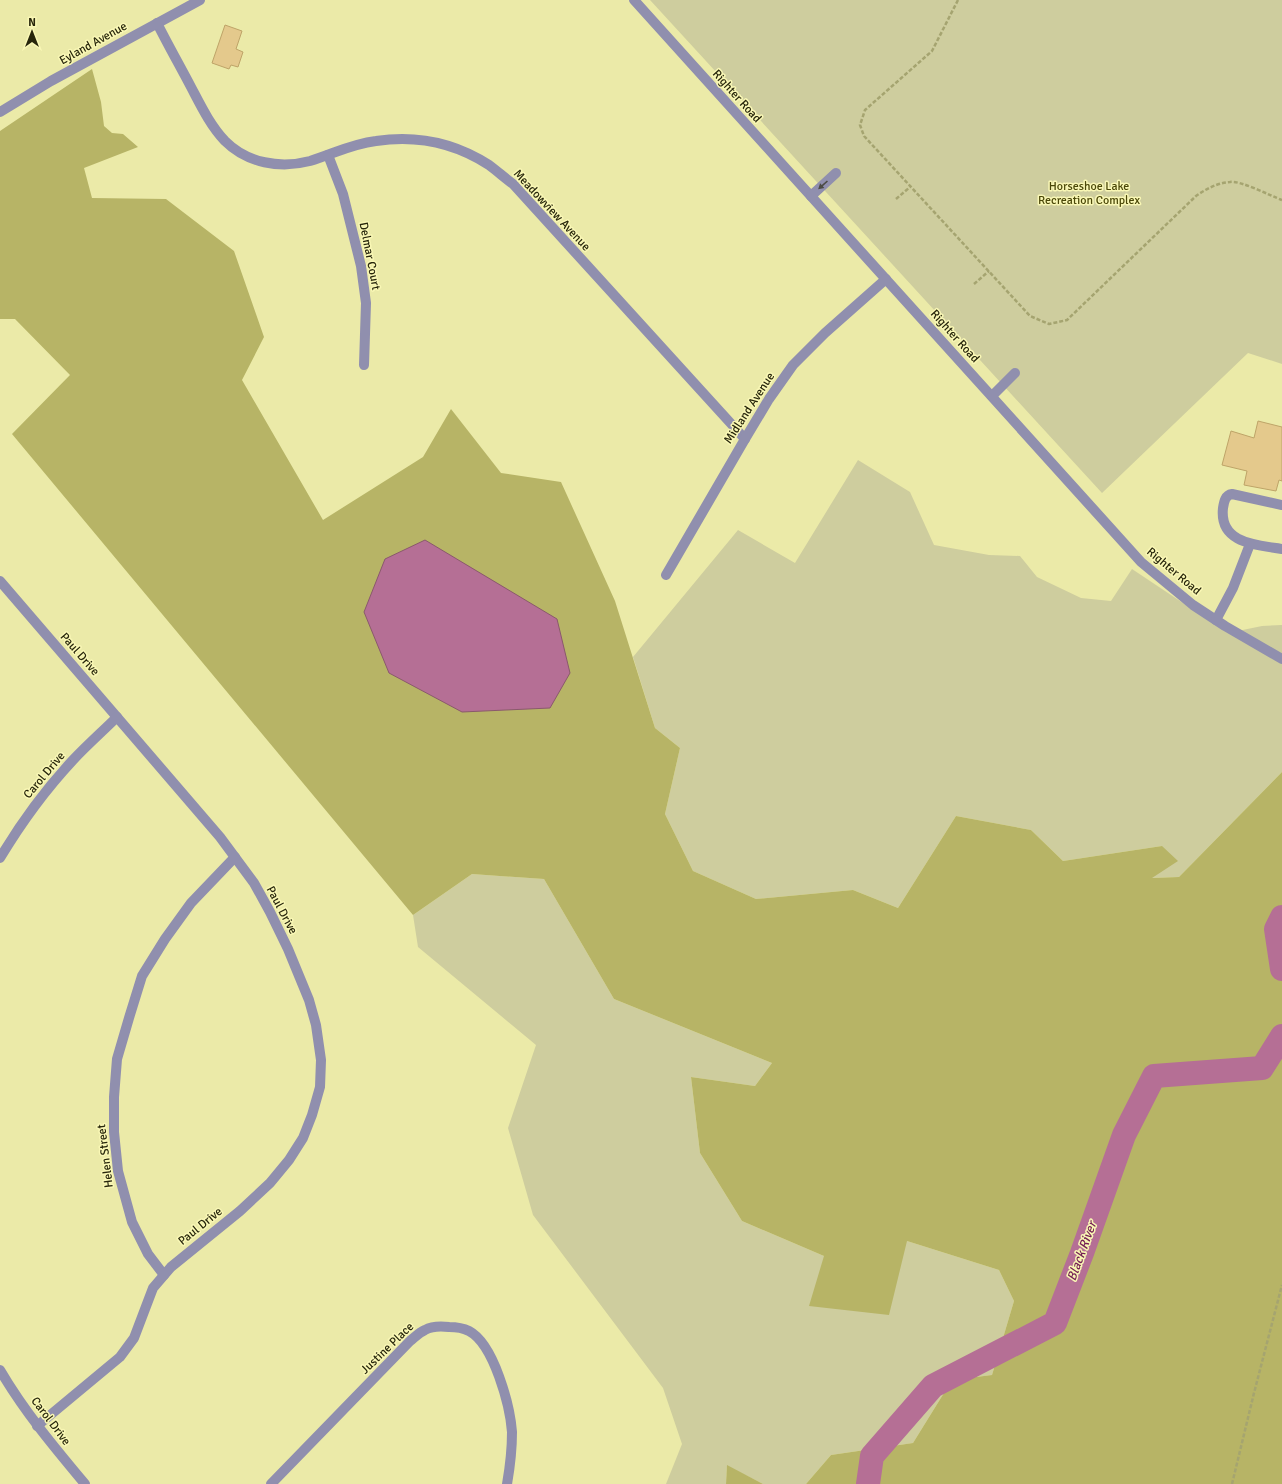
<svg xmlns="http://www.w3.org/2000/svg" width="1282" height="1484" viewBox="0 0 1282 1484" font-family="Signika,sans-serif">
<rect width="100%" height="100%" fill="#ebeaa8"/>
<g fill="#cecd9e">
<polygon points="650,0 1282,0 1282,364 1248,353 1102,493"/>
<polygon points="858,460 910,492 934,545 989,555 1020,556 1037,577 1081,598 1111,601 1132,569 1228,633 1262,626 1282,625 1282,772 1179,877 1151,878 1162,846 1063,861 1031,830 956,816 898,908 853,890 756,899 693,871 665,814 680,748 655,728 633,657 738,530 795,563"/>
<polygon points="472,874 544,879 614,999 772,1063 755,1086 691,1077 700,1153 742,1221 824,1256 907,1241 999,1270 1014,1301 992,1375 952,1380 913,1443 831,1455 806,1484 763,1484 727,1466 726,1484 666,1484 682,1444 663,1388 533,1215 508,1128 536,1045 418,947 413,915"/>
</g>
<g fill="#b7b466">
<polygon points="92,69 101,102 104,126 112,133 123,134 138,147 84,168 92,198 166,199 234,251 264,337 242,380 323,520 423,457 451,409 501,473 561,482 615,601 655,728 680,748 665,814 693,871 756,899 853,890 898,908 956,816 1031,830 1063,861 1162,846 1178,861 1152,878 1179,877 1282,772 1282,1484 806,1484 831,1455 913,1443 952,1380 992,1375 1014,1301 999,1270 907,1241 889,1315 809,1306 824,1256 742,1221 700,1153 691,1077 755,1086 772,1063 614,999 544,879 472,874 413,915 12,434 70,375 15,319 0,319 0,131"/>
<polygon points="727,1465 763,1484 726,1484"/>
</g>
<polygon fill="#b56f95" stroke="#8a596c" points="425,540 557,619 570,673 550,708 462,712 389,673 364,612 385,559"/>
<g fill="none" stroke-linecap="round" stroke-linejoin="round">
<g stroke="#b56f95" stroke-width="24">
<polyline points="1282,917 1276,929 1282,969"/>
<polyline points="868,1484 872,1456 933,1386 1055,1323 1082,1253 1124,1135 1154,1076 1262,1068 1282,1036"/>
</g>
</g>
<g fill="#e4c98c" stroke="#bea468">
<polygon points="225,25 242,31 236,49 243,52 238,67 231,65 229,69 212,63"/>
<polygon points="1258,421 1282,427 1282,481 1279,480 1276,491 1244,485 1247,471 1222,465 1231,431 1254,438"/>
</g>
<g fill="none" stroke-linecap="round" stroke-linejoin="round">
<g stroke="#a5a470" stroke-width="2.5" stroke-dasharray="4 2" stroke-linecap="butt">
<path d="M958,0l-26,51 -67,59 -5,15 4,11 166,180 19,8 18,-4 129,-124c10,-7 21,-13 34,-14 10,-2 41,14 52,18"/>
<polyline points="896,199 910,187"/>
<polyline points="974,284 989,271"/>
<polyline points="1232,1484 1254,1393 1282,1285"/>
</g>
<g stroke="#908fae" stroke-width="10">
<polyline points="634,0 1141,562 1193,605 1225,626 1282,659"/>
<path d="M157,23c11,22 23,43 34,64 10,19 19,38 34,54 22,22 55,28 85,20 23,-7 41,-17 66,-20 40,-6 79,2 113,24 8,6 16,13 24,19l232,255"/>
<polyline points="0,112 51,81 200,0"/>
<polyline points="328,155 343,194 361,266 366,303 364,365"/>
<polyline points="811,196 836,173"/>
<polyline points="992,396 1015,373"/>
<path d="M1282,505l-50,-11c-7,1 -8,8 -9,14 -4,36 34,37 59,41"/>
<polyline points="666,575 745,439 769,399 793,365 825,333 886,279"/>
<polyline points="0,581 220,837 254,883 270,912 288,949 309,1000 316,1025 321,1060 320,1087 312,1115 303,1138 289,1160 270,1183 240,1211 171,1267 153,1288 134,1338 120,1357 37,1426"/>
<polyline points="1216,620 1233,588 1250,544"/>
<path d="M0,858c21,-35 45,-68 73,-98 14,-15 30,-29 44,-43"/>
<polyline points="164,1275 148,1254 132,1222 118,1171 114,1132 114,1097 117,1059 129,1018 142,976 165,939 191,903 235,857"/>
<path d="M0,1370c24,41 54,77 85,114"/>
<path d="M271,1484l139,-143c5,-4 10,-9 15,-11 7,-4 16,-4 24,-3 6,0 14,1 20,4 25,13 41,75 43,101 0,17 -2,35 -5,52"/>
</g>
</g>
<defs><path id="oneway-solid" d="M-6-.8H1V-3.2L6.5 0L1 3.2V.8H-6Z"/></defs>
<use fill="#4c4b44" href="#oneway-solid" transform="translate(823 185) rotate(138)"/>
<g text-anchor="middle" stroke-width="3" stroke-linejoin="round" paint-order="stroke">
<g font-size="12" fill="#27260b" stroke="#f9f7b5">
<text transform="translate(93 43) rotate(-29)" y="4">Eyland Avenue</text>
<text transform="translate(737 96) rotate(48)" y="4">Righter Road</text>
<text transform="translate(552 210) rotate(47)" y="4">Meadowview Avenue</text>
<text transform="translate(370 256) rotate(79)" y="4">Delmar Court</text>
<text transform="translate(955 336) rotate(48)" y="4">Righter Road</text>
<text transform="translate(749 408) rotate(-57)" y="4">Midland Avenue</text>
<text transform="translate(1174 571) rotate(40)" y="4">Righter Road</text>
<text transform="translate(80 654) rotate(49)" y="4">Paul Drive</text>
<text transform="translate(44 775) rotate(-50)" y="4">Carol Drive</text>
<text transform="translate(282 910) rotate(62)" y="4">Paul Drive</text>
<text transform="translate(105 1156) rotate(-97)" y="4">Helen Street</text>
<text transform="translate(200 1226) rotate(-39)" y="4">Paul Drive</text>
<text transform="translate(387 1348) rotate(-44)" y="4">Justine Place</text>
<text transform="translate(51 1421) rotate(53)" y="4">Carol Drive</text>
</g>
<g font-size="12" fill="#4a4708" stroke="#f9f7b5">
<text x="1089" y="190">Horseshoe Lake<tspan x="1089" dy="14">Recreation Complex</tspan></text>
</g>
<g font-size="13" font-style="italic" fill="#752055" stroke="#f9f7b5">
<text transform="translate(1081 1251) rotate(-70)" y="5">Black River</text>
</g>
</g>
<g transform="translate(32 32)" stroke="#f9f7b5" stroke-width="3" paint-order="stroke">
<path d="M0-3L7 15L0 10L-7 15Z" fill="#27260b"/>
<text y="-6" font-size="11" font-weight="bold" text-anchor="middle" fill="#27260b">N</text>
</g>
</svg>
